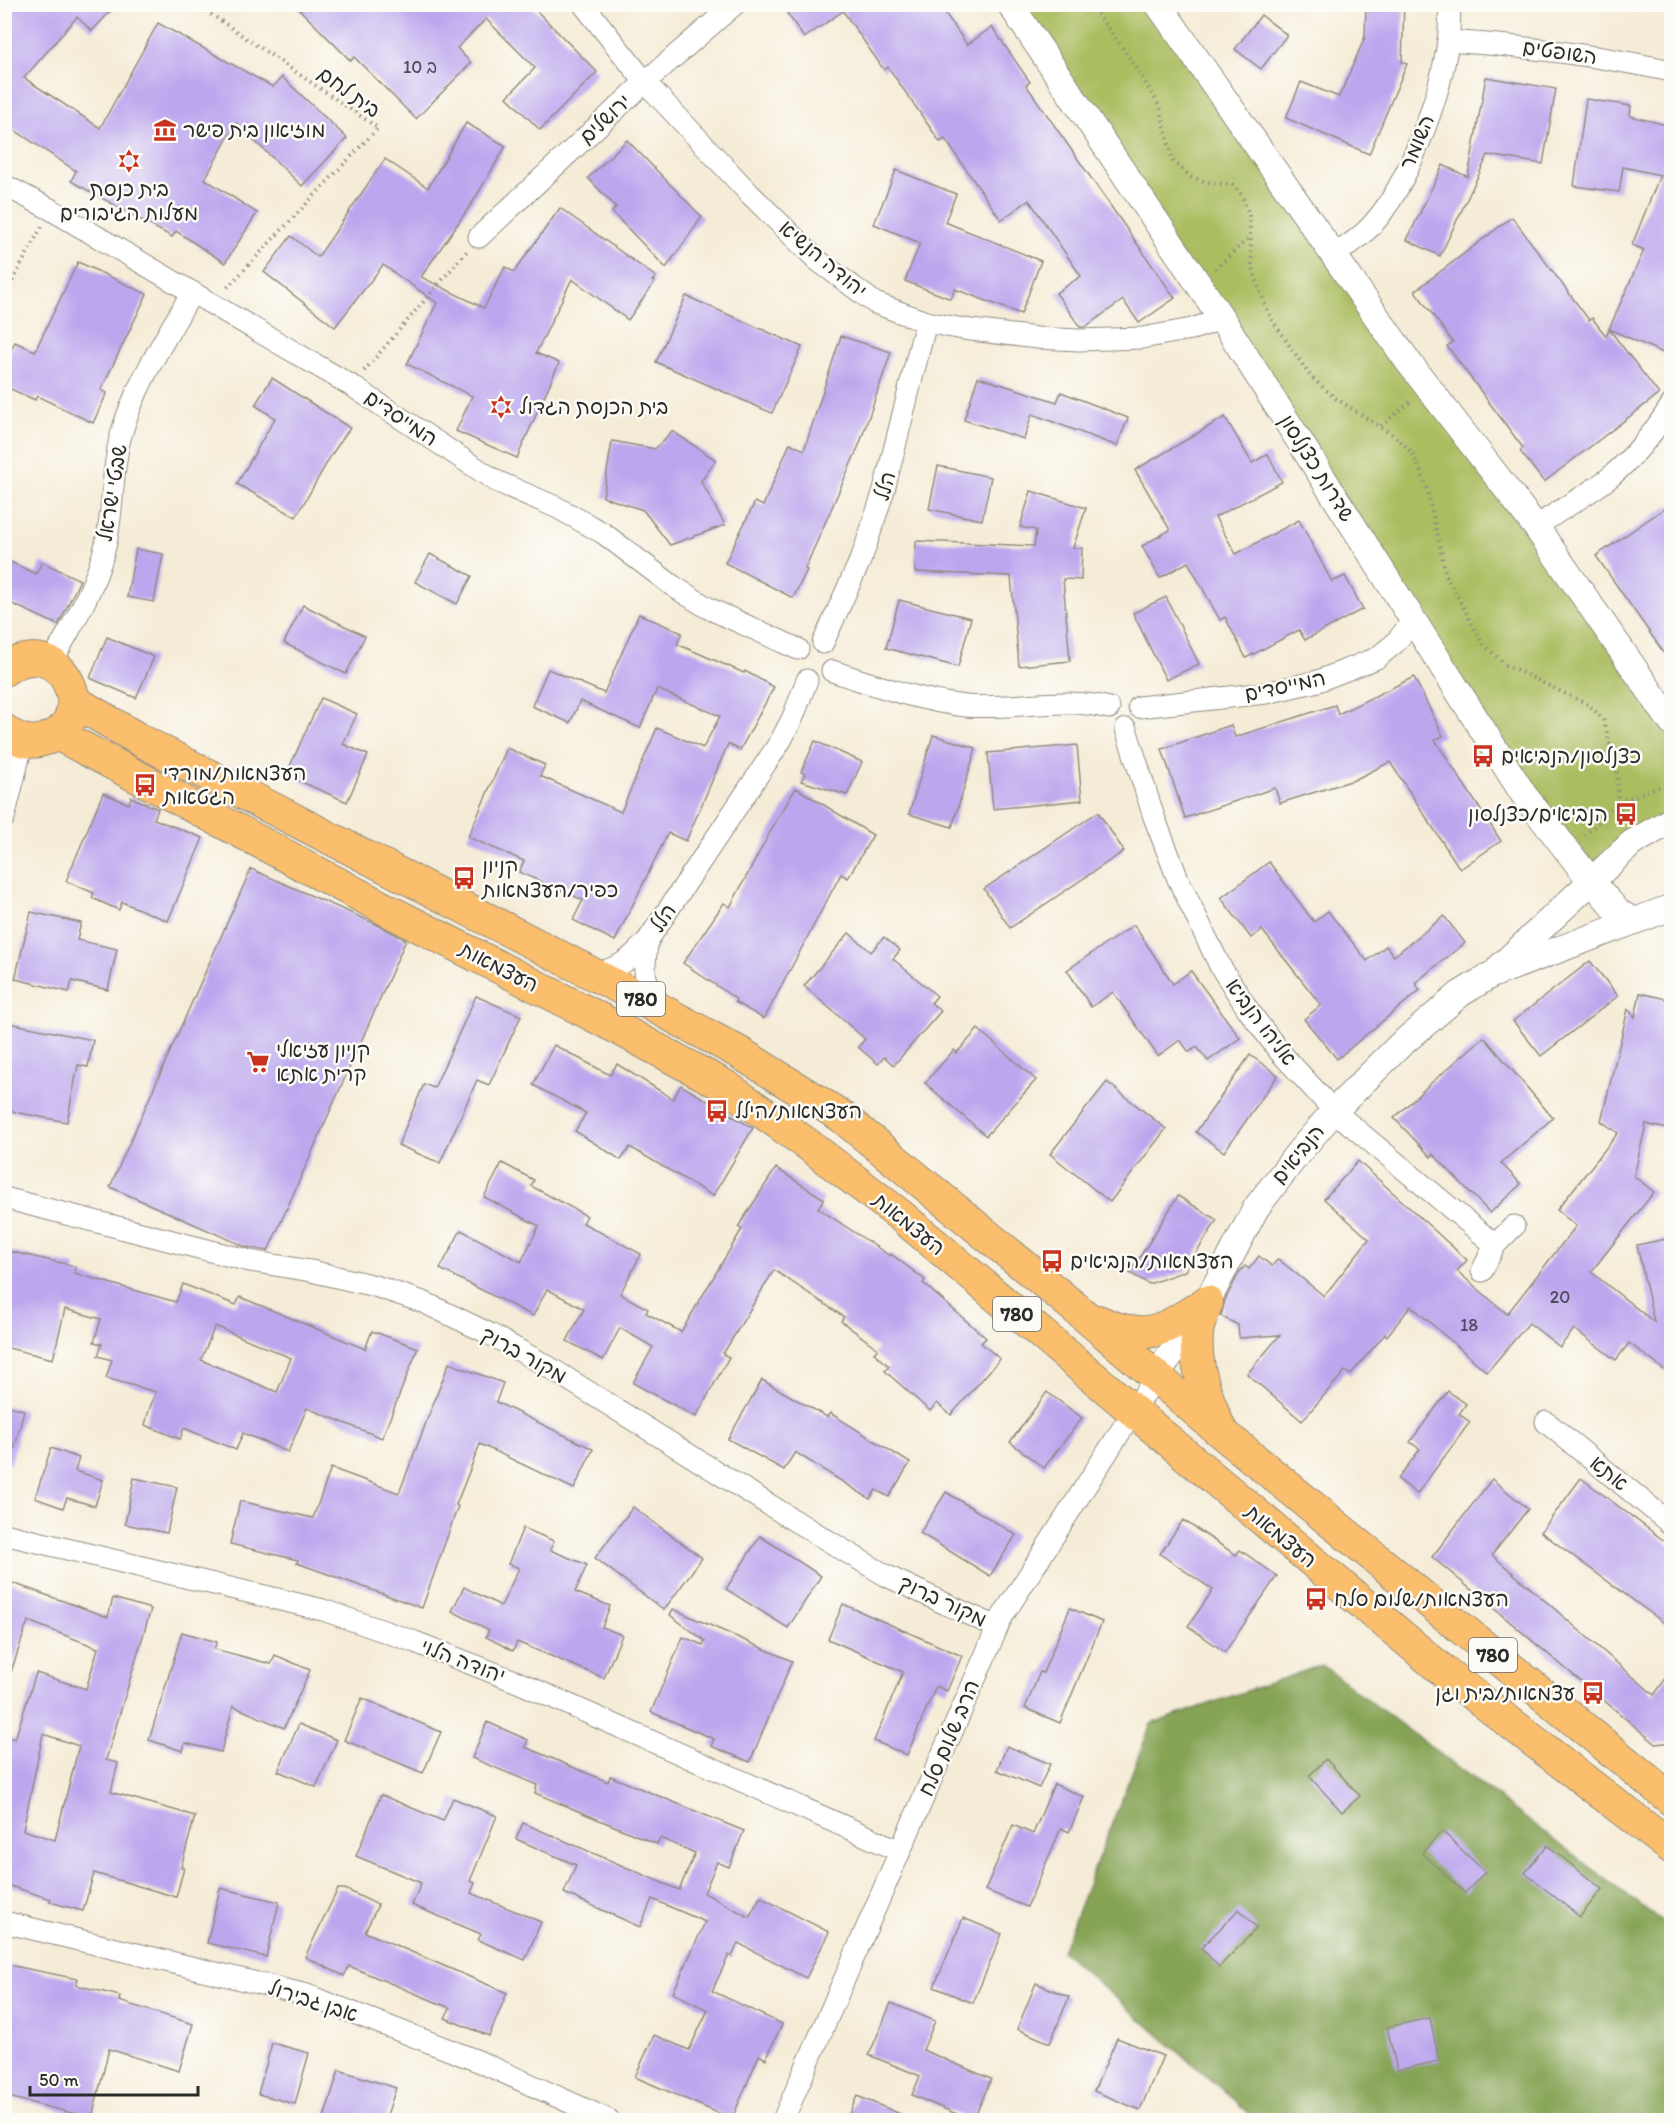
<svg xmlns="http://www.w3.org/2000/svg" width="1676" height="2125" viewBox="0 0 1676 2125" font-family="Itim,'Playpen Sans Hebrew',sans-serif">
<rect width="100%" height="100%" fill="#fdfcf7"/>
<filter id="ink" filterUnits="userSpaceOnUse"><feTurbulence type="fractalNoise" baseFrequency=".0167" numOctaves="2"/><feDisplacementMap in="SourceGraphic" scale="12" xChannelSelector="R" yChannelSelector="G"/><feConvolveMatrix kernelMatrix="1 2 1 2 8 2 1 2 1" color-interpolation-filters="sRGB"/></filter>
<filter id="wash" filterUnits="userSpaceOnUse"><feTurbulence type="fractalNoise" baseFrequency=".008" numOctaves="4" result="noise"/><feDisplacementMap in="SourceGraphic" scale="24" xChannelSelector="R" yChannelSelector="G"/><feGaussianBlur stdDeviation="1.35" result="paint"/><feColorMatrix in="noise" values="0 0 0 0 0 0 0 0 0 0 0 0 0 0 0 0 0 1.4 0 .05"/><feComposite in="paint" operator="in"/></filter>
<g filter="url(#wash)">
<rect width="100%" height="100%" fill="#f5ecd7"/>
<polygon fill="#aabd61" stroke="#6a7446" stroke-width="1.5" points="1012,5 1147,5 1618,660 1671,740 1671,808 1596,866 1554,823"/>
<polygon fill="#87a457" stroke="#596841" stroke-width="1.5" points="1322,1665 1671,1928 1671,2120 1257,2120 1062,1951 1151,1724"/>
<g id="blocks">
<g fill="#bca7ee" fill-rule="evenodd">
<polygon points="4,4 117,4 92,31 77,17 24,78 100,128 158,23 273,87 282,77 347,138 302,186 236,123 205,179 257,213 225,263 176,231 172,237 71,181 76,171 4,123"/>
<polygon points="294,4 530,4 597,72 540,130 507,97 535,68 486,19 457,48 471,63 416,119 354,57 351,61"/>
<polygon points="781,4 939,4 967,45 992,27 1030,82 1026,85 1175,298 1139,323 1123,300 1085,327 1080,327 1056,293 1081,276 1029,200 1001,220 945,139 940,142 888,67 884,70 843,11 804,38"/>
<polygon points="1366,4 1404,4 1402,62 1407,64 1369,154 1286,118 1301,82 1339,97 1365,37"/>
<polygon points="1261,15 1287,35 1261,69 1235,49"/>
<polygon points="1486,77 1556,89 1543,164 1488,155 1440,256 1407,240 1443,165 1468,177"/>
<polygon points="1586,99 1631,106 1630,116 1671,126 1671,334 1663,353 1609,329 1659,394 1544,482 1520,451 1523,448 1447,346 1453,342 1415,291 1512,217 1589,320 1592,318 1606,336 1644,250 1632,245 1660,175 1623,167 1619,192 1574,186"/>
<polygon points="466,123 506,146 474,200 421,277 484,308 505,267 514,272 560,208 656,277 652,281 655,282 628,320 572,279 536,353 559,363 517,458 456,431 472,396 407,364 437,303 383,265 335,327 264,272 291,236 318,257 385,159 428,188"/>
<polygon points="627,140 702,217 666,268 612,212 616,207 588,178"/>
<polygon points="896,170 956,194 945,222 1041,261 1021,314 955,289 951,299 905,281 920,243 874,224"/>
<polygon points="78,262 147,294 101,390 107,393 93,423 37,396 35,400 4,386 4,363 15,342 35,351"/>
<polygon points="686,296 802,347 772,413 656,362"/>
<polygon points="841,336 891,352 860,443 805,569 807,570 793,598 725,563 755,502 763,506 790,443 804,450"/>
<polygon points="978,377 1057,402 1061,392 1128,418 1117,446 1032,414 1024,439 964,420"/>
<polygon points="272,378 350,428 332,454 296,517 237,484 275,418 255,405"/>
<polygon points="1225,417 1252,463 1268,454 1282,482 1215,517 1236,554 1299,520 1332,582 1345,576 1363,609 1305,640 1299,630 1246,658 1225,617 1220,620 1188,562 1160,578 1142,546 1170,530 1135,470"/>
<polygon points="672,431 716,460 701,481 725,525 670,545 643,510 603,497 612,441 655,449"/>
<polygon points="938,466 991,477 982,520 929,509"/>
<polygon points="1031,491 1086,508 1073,548 1082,548 1081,580 1063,579 1070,661 1019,666 1011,576 915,572 916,541 1034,546 1036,530 1020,527"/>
<polygon points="1671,504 1671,663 1596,556"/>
<polygon points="136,549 163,554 154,602 127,597"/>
<polygon points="430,554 472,576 457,604 415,582"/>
<polygon points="4,559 36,574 42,562 80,580 58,625 4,600"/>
<polygon points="1166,597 1199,664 1166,680 1133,613"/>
<polygon points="899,600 971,618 958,667 886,648"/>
<polygon points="303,605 365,636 346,674 284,643"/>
<polygon points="639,614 682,633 677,644 744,673 745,671 774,687 740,750 728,744 686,841 668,833 615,941 573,920 583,900 519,872 524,861 468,837 507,748 545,765 540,776 621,812 657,728 703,748 720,716 657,689 640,728 580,701 570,723 532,706 548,669 604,693"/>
<polygon points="107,637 154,657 136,698 90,678"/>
<polygon points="1414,677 1443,736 1435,740 1501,841 1460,869 1390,762 1354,780 1280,803 1275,788 1185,818 1162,749 1231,725 1235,737 1335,705 1338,714"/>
<polygon points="321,698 357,714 343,744 368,755 347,802 286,775"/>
<polygon points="933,735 976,748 952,827 909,814"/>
<polygon points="815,741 862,762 847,795 801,781 805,774 801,772"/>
<polygon points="1077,745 1082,800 993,809 988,753"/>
<polygon points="796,788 873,835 848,878 841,874 764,1019 735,1002 736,999 683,963 724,903 730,907 774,825"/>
<polygon points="103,793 129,804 131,797 158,809 154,819 203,838 168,921 122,902 119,910 92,898 94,893 66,881"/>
<polygon points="1098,812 1124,851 1010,928 984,889"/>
<polygon points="1269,862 1314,922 1328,911 1367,961 1386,946 1394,956 1444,916 1465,943 1415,983 1420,990 1337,1059 1304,1019 1321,1005 1262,930 1251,938 1221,898"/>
<polygon points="251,869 378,925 406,940 268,1251 246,1247 110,1187"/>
<polygon points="31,912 81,923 77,940 117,949 108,990 72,981 69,992 15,979"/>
<polygon points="1134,925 1173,984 1191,971 1240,1038 1208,1061 1197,1047 1189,1052 1180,1040 1158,1056 1113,992 1091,1007 1067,970"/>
<polygon points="849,933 871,952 884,937 900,950 893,959 937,996 931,1003 941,1011 894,1065 884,1057 878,1064 858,1047 865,1039 804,986"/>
<polygon points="1590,961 1618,996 1541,1056 1513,1021"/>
<polygon points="1640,993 1671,1000 1671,1015 1667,1033 1671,1034 1671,1130 1646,1124 1634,1176 1654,1192 1591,1272 1654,1322 1637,1245 1671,1238 1671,1375 1629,1343 1616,1360 1574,1329 1560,1347 1529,1323 1487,1372 1411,1306 1387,1336 1385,1334 1350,1375 1345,1371 1302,1421 1247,1374 1280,1335 1239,1338 1238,1325 1221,1316 1225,1300 1239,1273 1245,1266 1249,1269 1259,1256 1272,1266 1278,1259 1324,1296 1369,1239 1324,1199 1358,1161 1467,1260 1457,1271 1507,1314 1576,1226 1557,1210 1618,1133 1601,1121 1628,1009 1635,1017"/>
<polygon points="476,996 521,1016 489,1085 477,1080 440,1163 398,1145 424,1084 434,1088"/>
<polygon points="4,1022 93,1040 88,1067 78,1065 67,1122 4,1110"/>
<polygon points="978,1029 1036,1080 986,1136 925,1083 954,1050 957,1053"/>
<polygon points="1484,1037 1553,1118 1501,1163 1521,1184 1490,1213 1433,1154 1431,1157 1394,1118 1430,1084"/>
<polygon points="554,1045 610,1075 617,1064 673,1099 681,1085 753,1128 713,1196 630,1147 621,1160 575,1131 586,1113 533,1085"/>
<polygon points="1250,1055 1278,1075 1224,1152 1196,1132"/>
<polygon points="1107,1082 1166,1129 1110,1202 1050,1154"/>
<polygon points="502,1163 534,1180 531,1186 587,1216 583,1223 641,1254 620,1294 648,1309 646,1313 681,1332 742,1229 738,1227 776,1168 824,1199 818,1208 890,1256 891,1254 925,1280 923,1283 986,1338 981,1343 1000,1359 951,1415 937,1403 930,1411 885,1371 889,1366 874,1353 878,1349 841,1321 844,1317 774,1270 723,1354 729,1357 696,1417 633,1383 653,1347 620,1328 603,1360 567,1341 584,1309 547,1289 533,1316 440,1269 461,1230 521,1262 539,1226 484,1197"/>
<polygon points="1178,1196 1217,1220 1185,1271 1149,1284 1130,1273"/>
<path d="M4,1250l71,16 -1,7 102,29 7,-18 53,21 4,-8 125,52 7,-18 46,17 -36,90 -75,-30 -19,44 -45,-19 -7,17 -52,-22 -4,11 -35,-14 4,-15 7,-18 -50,-14 6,-18 -14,-4 4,-12 -8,-2 7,-23 -36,-10 -12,50 -49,-12zM215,1326l76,32 -14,34 -76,-32z"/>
<polygon points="449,1363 503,1383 496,1402 593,1449 574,1489 480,1444 456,1505 458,1506 422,1608 297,1563 298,1560 230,1544 240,1501 313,1518 331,1468 399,1493"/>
<polygon points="762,1380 827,1417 830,1413 910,1463 889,1497 876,1490 870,1499 795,1452 784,1470 728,1439"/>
<polygon points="1448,1391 1466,1404 1459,1414 1470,1422 1417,1494 1398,1479 1420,1449 1410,1442"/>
<polygon points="1047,1392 1082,1418 1044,1468 1010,1442"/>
<polygon points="4,1405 24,1410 11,1464 4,1463"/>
<polygon points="51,1448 79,1458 75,1471 103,1480 95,1506 67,1498 63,1508 35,1498"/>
<polygon points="134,1478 177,1487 167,1533 125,1524"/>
<polygon points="1581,1478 1671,1546 1671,1628 1541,1532"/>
<polygon points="1492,1479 1528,1509 1492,1555 1654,1695 1671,1671 1671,1742 1656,1744 1432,1557"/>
<polygon points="946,1492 1016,1535 990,1576 920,1533"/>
<polygon points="633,1507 702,1558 664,1610 595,1558"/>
<polygon points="1183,1520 1236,1555 1240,1550 1277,1576 1225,1652 1188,1626 1213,1590 1160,1554"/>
<polygon points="523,1528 554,1541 550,1550 587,1565 575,1592 610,1606 602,1627 622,1635 604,1678 517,1642 513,1651 486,1637 489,1630 452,1611 464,1587 501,1606 519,1568 508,1564"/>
<polygon points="760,1536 821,1576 788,1628 726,1589"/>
<path d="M4,1580l104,37 5,-19 38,11 -45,151 12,3 -7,29 84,24 -14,51 3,1 -8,29 -82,-24 -11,38 -33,-9 1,-3 -47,-15v-147l11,2 21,-66 50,16 12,-41 -70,-27 -20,60h-4zM43,1734l36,12 -24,94 -32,-10z"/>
<polygon points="843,1604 962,1656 947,1691 936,1686 907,1755 874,1741 903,1672 828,1639"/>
<polygon points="1070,1608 1102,1622 1060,1723 1025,1708 1040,1672 1043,1673"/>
<polygon points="673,1609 792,1661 750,1762 711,1746 714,1739 651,1712 683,1637 703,1645 705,1641 670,1615"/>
<polygon points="182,1632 217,1642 214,1649 271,1664 275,1655 310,1670 284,1728 233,1706 221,1752 185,1743 183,1751 149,1740"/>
<polygon points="362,1698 441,1732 423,1773 344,1740"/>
<polygon points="487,1722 528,1740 525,1747 608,1782 610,1776 744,1831 729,1867 717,1862 704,1893 749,1917 760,1897 829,1932 806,1978 738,1943 732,1957 729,1955 712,1991 782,2024 766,2059 759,2055 732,2119 635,2077 654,2035 689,2050 708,2010 673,1993 705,1922 652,1899 640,1927 609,1913 564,1893 576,1865 516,1839 523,1823 679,1890 695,1853 660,1838 657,1844 535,1793 537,1785 472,1758"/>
<polygon points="299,1724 337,1740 316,1787 278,1771"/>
<polygon points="1007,1746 1050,1764 1039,1788 997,1770"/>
<polygon points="1326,1759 1360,1796 1342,1812 1309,1776"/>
<polygon points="1054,1784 1084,1797 1069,1832 1061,1828 1027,1907 985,1890 1013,1825 1033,1834"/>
<polygon points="381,1795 443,1821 453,1798 497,1816 470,1881 475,1883 471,1893 541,1922 525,1960 478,1940 481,1934 412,1905 421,1883 356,1856"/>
<polygon points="1442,1831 1485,1872 1465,1893 1422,1853"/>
<polygon points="1547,1845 1602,1889 1580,1917 1525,1873"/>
<polygon points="220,1888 279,1902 266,1957 207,1943"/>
<polygon points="338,1889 345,1889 378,1905 365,1932 507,1993 489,2036 445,2018 450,2008 349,1966 344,1976 305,1957"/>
<polygon points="1239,1909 1257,1928 1219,1967 1201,1948"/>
<polygon points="963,1918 1002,1934 973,2003 934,1987"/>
<polygon points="4,1964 78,1979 76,1985 120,1996 119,2001 193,2024 179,2071 109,2049 92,2118 4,2096"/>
<polygon points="1036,1983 1069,1997 1050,2043 1017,2029"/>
<polygon points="891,2003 935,2021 923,2050 991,2079 973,2121 912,2095 920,2076 869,2055"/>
<polygon points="1430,2018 1439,2061 1397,2070 1387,2027"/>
<polygon points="1117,2038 1163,2056 1140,2110 1094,2091"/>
<polygon points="272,2043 309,2053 295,2104 258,2094"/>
<polygon points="339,2070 396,2088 385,2121 323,2121"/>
<polygon points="857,2096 915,2120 915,2121 846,2121"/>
</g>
</g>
</g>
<g filter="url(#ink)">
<use href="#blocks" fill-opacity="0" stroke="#908c81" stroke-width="1.5"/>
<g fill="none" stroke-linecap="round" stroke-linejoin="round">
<g stroke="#908c81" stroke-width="23">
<g id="minor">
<polyline points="583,4 645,82 749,193 817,260 875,303 926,322 963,329 1037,338 1079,340 1142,338 1192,329 1222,319"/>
<path d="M1448,41c76,5 149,14 224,30"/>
<polyline points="4,185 50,209 352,386 496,481 556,507 603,533 673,586 708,608 798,649"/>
<polyline points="479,237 645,82 735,4"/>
<path d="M1335,254c13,-8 26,-17 36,-28 37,-39 70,-132 77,-185 2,-12 1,-24 2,-37"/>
<path d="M1536,527c23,-17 50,-31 73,-49 25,-21 46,-47 63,-74"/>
<polyline points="823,643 863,554 884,490 926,322"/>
<path d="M51,663c22,-39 45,-76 55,-120 8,-35 5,-72 15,-108 14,-51 46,-98 71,-143"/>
<path d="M832,671c43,14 88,30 134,35 48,4 97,-10 143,2"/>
<polyline points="1139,707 1266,693 1318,681 1377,658 1395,643 1413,621"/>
<polyline points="1126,729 1154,817 1178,879 1220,966 1249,1011 1279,1051 1334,1111 1495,1245"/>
<polyline points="4,818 23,741"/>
<path d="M648,940c-6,34 -5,40 15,69"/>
<path d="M592,974c28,-6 37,-13 56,-34l132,-198 13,-25 14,-37"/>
<polyline points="4,1198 250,1261 311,1271 375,1286 423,1302 490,1334 547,1366 792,1519 885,1575 950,1606 997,1627"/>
<polyline points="1482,1271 1495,1245 1514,1226"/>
<polyline points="1546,1422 1672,1525"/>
<polyline points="4,1534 323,1610 415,1642 520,1683 900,1851"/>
<polyline points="4,1922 307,1995 478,2061 609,2120"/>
<polyline points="783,2120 1002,1617 1156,1376"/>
</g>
</g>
<g stroke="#908c81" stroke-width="28">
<g id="tertiary">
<polyline points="1010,4 1222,319 1524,795 1584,872 1618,912 1634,921"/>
<polyline points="1158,4 1407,360 1536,527 1672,723"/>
<polyline points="1500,967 1632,843 1672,820"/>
<polyline points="1156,1376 1207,1302 1256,1208 1298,1153 1334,1111 1399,1046 1460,994 1491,975 1672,907"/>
</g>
</g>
<g stroke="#908c81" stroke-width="34">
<g id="primary">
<path d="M4,670c59,-43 100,54 39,70 -14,4 -27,0 -39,-10"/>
<polyline points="74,701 140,740 626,991 740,1053 841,1116 1084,1315 1222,1433 1672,1800"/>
<polyline points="57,734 393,913 608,1023 727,1087 810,1146 901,1216 1442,1670 1672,1848"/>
<path d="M1207,1302c-4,10 -9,21 -10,31 -3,35 10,65 23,96"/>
<path d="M1098,1321c50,23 67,8 109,-19"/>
</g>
</g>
<g stroke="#908c81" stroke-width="4" stroke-dasharray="1.5 4.5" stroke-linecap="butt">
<polyline points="196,4 378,128 226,289"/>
<polyline points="1090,4 1127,54 1160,107 1173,161 1191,177 1211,183 1233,185 1242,195 1249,215 1252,265 1262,297 1272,320 1311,377 1335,398 1399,439 1412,453 1421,472 1428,493 1446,575 1482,643 1506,665 1589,705 1603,719 1617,769 1618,802 1625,823"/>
<polyline points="1215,269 1250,237"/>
<polyline points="4,297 42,226"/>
<polyline points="364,371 467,251"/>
<polyline points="1381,426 1410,402"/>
<polyline points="1585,836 1618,802 1672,782"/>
</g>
<use href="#minor" stroke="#fff" stroke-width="21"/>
<use href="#tertiary" stroke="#fff" stroke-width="26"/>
<use href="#primary" stroke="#fabe6d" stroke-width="32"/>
</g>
</g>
<defs>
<g id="museum-bare" transform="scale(1.8)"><path d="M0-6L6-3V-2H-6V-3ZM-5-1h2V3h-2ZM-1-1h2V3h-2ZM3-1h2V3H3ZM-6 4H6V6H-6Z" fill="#c8321e" stroke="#fdfcf7" stroke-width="2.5" paint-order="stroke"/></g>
<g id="synagogue-bare" transform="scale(1.8)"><path d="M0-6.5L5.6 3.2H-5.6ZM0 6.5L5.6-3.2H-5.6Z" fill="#c8321e" stroke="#fdfcf7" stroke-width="2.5" paint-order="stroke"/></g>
<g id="bus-bare" transform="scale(1.8)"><path d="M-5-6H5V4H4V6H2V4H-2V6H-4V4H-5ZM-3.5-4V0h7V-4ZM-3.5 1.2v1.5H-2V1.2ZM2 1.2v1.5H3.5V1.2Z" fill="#c8321e" stroke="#fdfcf7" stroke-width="2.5" paint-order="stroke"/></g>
<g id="supermarket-bare" transform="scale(1.8)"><path d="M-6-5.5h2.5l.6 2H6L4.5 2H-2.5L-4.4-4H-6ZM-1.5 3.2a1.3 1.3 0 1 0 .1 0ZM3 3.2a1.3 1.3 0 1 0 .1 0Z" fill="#c8321e" stroke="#fdfcf7" stroke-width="2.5" paint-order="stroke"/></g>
</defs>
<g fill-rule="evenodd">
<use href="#museum-bare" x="165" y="130"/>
<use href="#synagogue-bare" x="129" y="161"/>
<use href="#synagogue-bare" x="501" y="407"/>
<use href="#bus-bare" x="1483" y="756"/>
<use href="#bus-bare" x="145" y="785"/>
<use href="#bus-bare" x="1626" y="814"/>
<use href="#bus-bare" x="464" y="878"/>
<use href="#supermarket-bare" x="258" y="1062"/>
<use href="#bus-bare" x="717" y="1111"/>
<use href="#bus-bare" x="1052" y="1261"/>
<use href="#bus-bare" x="1316" y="1599"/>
<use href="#bus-bare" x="1593" y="1693"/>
</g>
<g text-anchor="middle" stroke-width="5" stroke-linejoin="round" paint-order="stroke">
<g font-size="18" fill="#4f4a5c">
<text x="420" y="73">10 ב</text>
<text x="1560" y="1303">20</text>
<text x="1469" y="1331">18</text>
</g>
<g fill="#fdfcf7" stroke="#6a6a68" stroke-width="1.5">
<rect x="617" y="982" width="48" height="34" rx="4.5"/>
<rect x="993" y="1297" width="48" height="34" rx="4.5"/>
<rect x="1469" y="1638" width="48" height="34" rx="4.5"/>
</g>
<g font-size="20" font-weight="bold" fill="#2b2b2b">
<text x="641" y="1006">780</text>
<text x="1017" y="1321">780</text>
<text x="1493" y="1662">780</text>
</g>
<g font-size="21" fill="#2b2b2b" stroke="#fdfcf7">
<text transform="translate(1560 52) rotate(8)" y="7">השופטים</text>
<text transform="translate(349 92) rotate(36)" y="7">בית לחם</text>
<text transform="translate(605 119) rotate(-43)" y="7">ירושלים</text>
<text transform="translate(1417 142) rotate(-67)" y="7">השומר</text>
<text transform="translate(823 259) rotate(40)" y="7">יהודה הנשיא</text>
<text transform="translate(401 418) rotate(34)" y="7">המייסדים</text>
<text transform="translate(1317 468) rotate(58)" y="7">שדרות כצנלסון</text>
<text transform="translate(885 486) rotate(-74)" y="7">הלל</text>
<text transform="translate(112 493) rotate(-81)" y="7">שבטי ישראל</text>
<text transform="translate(1285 686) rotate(-12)" y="7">המייסדים</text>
<text transform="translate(663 918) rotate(-56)" y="7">הלל</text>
<text transform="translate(499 967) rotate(27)" y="7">העצמאות</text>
<text transform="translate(1261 1022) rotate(53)" y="7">אליהו הנביא</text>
<text transform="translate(1298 1154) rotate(-51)" y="7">הנביאים</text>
<text transform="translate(909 1224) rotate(39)" y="7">העצמאות</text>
<text transform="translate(524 1355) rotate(29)" y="7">מקור ברוך</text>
<text transform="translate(1609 1473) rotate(39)" y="7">אתא</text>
<text transform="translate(1281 1536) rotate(40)" y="7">העצמאות</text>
<text transform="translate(943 1601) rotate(25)" y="7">מקור ברוך</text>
<text transform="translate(463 1661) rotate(21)" y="7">יהודה הלוי</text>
<text transform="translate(949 1738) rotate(-67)" y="7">הרב שלום סלח</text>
<text transform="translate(313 2001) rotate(18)" y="7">אבן גבירול</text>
</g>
<g font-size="21" fill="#2b2b2b" stroke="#fdfcf7" text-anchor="start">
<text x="183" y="137">מוזיאון בית פישר</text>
<text x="129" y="196" text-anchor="middle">בית כנסת<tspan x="129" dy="24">מעלות הגיבורים</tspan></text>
<text x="519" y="414">בית הכנסת הגדול</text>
<text x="1501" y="763">כצנלסון/הנביאים</text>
<text x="163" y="780">העצמאות/מורדי<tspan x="163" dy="24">הגטאות</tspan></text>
<text x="1608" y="821" text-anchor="end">הנביאים/כצנלסון</text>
<text x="482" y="873">קניון<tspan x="482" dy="24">כפיר/העצמאות</tspan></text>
<text x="276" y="1057">קניון עזיאלי<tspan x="276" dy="24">קרית אתא</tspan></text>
<text x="735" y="1118">העצמאות/הילל</text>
<text x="1070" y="1268">העצמאות/הנביאים</text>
<text x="1334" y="1606">העצמאות/שלום סלח</text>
<text x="1575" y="1700" text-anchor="end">עצמאות/בית וגן</text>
</g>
</g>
<rect width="1676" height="2125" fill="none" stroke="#fdfcf7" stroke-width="24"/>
<path d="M30 2086v9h168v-9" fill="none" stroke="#2b2b2b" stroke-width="3"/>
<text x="39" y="2086" font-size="18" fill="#2b2b2b" stroke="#fdfcf7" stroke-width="4.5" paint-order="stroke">50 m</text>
</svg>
